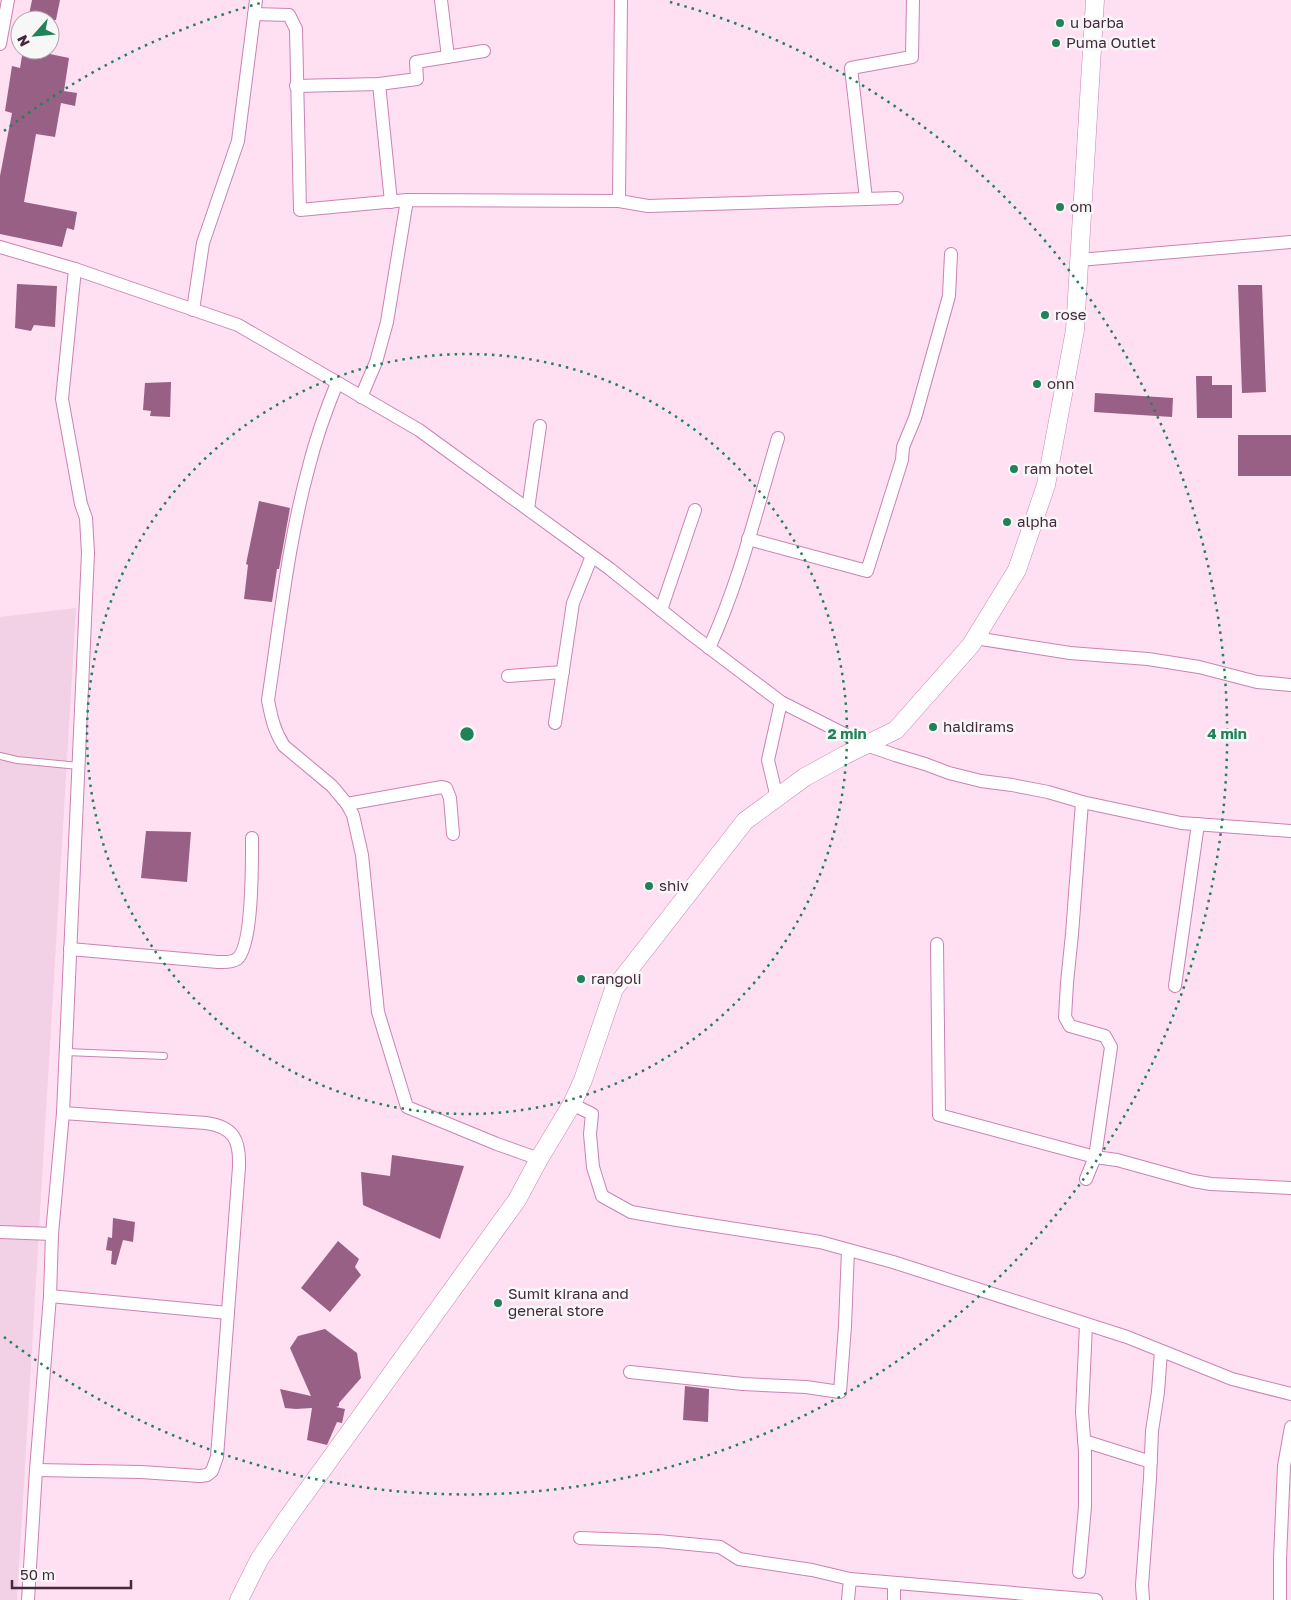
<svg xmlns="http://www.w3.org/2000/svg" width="1291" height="1600" viewBox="0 0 1291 1600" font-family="'Golos Text',sans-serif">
<rect width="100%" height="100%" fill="#ffdff2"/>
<polygon fill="#f2d0e5" points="76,608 17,1600 0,1600 0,617"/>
<g fill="#986085">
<polygon points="32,0 60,0 56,20 28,20"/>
<polygon points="23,50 50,50 50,54 69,58 64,91 77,93 75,106 61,103 55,137 36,134 24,202 77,212 74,230 67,228 62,247 0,234 0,176 12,113 5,111 12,66 20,68"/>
<polygon points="17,284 57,286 55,327 34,325 31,331 15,328"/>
<polygon points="1238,285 1262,285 1266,392 1242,393"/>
<polygon points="1196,376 1212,376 1212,385 1232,385 1232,418 1197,418"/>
<polygon points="171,382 170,417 150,416 151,411 143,410 145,383"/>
<polygon points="1095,393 1173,398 1172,417 1094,412"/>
<rect x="1238" y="435" width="53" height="41"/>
<polygon points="259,501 290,508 279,569 277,569 272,602 244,599 248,565 246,564"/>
<polygon points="146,831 191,832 187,882 141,878"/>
<polygon points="392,1155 464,1166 440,1239 363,1205 361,1172 390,1176"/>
<polygon points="113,1218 135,1222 133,1242 123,1240 116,1265 111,1264 112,1251 106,1250 108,1237 112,1238"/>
<polygon points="338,1241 359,1259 355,1267 361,1275 330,1312 301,1288"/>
<polygon points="325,1329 357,1353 361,1378 339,1403 339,1406 336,1407 345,1409 342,1423 337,1422 327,1445 307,1440 312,1408 296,1409 285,1408 280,1389 311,1396 290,1348 298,1336"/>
<polygon points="685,1386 709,1389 708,1422 683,1420"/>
</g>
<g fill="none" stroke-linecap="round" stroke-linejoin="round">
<g stroke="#cb83b2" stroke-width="8">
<g id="lane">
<polyline points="0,756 17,760 79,766"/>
<polyline points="66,1052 164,1056"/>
</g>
</g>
<g stroke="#cb83b2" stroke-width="14">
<g id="street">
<polyline points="441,0 448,57"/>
<polyline points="254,14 289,15 296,29 300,210 407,200 619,201 648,206 897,198"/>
<polyline points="0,44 8,0"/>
<polyline points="379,84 391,202"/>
<polyline points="296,86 379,84 417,79 416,62 484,51"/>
<polyline points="866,199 851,68 912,57 913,0"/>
<polyline points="619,201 621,0"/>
<polyline points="0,247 75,269 238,325 419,430 610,569 691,634 781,702 866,745 895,755 925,764 949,773 981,781 1012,785 1048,792 1082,802 1181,823 1291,831"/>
<polyline points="1079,260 1291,242"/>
<polyline points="193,310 203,243 238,141 256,0"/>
<path d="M337,383c-11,27 -21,55 -28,83 -21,76 -29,156 -41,234 3,16 6,31 16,46l48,40 15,18 6,11 9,40 16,157 29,95 90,37 42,15"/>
<polyline points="361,397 376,362 387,322 407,200"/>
<polyline points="528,509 540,426"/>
<polyline points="748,539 867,571 902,460 903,447 915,418 949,296 951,254"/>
<polyline points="661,610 695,510"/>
<polyline points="975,638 1070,653 1148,659 1199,667 1257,682 1291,685"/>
<path d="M709,648c31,-67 48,-140 69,-210"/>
<polyline points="508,676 563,672"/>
<polyline points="555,723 573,603 592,556"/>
<polyline points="777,798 768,760 781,702"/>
<polyline points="1082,802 1072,934 1067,983 1065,1017 1070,1026 1105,1036 1111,1047 1095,1157 1086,1179"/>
<polyline points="347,804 442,787 446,788 450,798 453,834"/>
<polyline points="937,944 939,1115 1095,1157 1117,1160 1193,1181 1211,1184 1291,1188"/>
<path d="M70,949l148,13c6,0 13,1 19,-3 16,-13 15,-98 15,-121"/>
<polyline points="1175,986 1198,824"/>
<polyline points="572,1104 592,1114 590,1134 593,1167 602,1196 631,1212 677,1220 820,1242 893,1262 1127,1337 1232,1379 1291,1394"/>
<polyline points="0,1232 52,1234"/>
<polyline points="50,1296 228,1313"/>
<polyline points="630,1372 743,1384 806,1387 840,1392 845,1326 848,1250"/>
<polyline points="1084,1441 1151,1462"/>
<path d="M36,1470l105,2 59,4 7,-1 5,-4 5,-14 22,-290c1,-27 -5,-40 -33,-44l-143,-10"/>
<polyline points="580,1538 658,1541 720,1547 739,1559 812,1570 850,1579 1096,1600"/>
<polyline points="1079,1572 1085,1507 1085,1451 1082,1412 1086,1325"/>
<polyline points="28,1600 36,1470 50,1296 52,1234 63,1113 88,553 86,518 81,504 62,399 75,269"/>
<polyline points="848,1600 850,1579"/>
<polyline points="894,1600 894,1583"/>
<polyline points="1143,1600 1142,1585 1150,1478 1152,1431 1158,1392 1161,1351"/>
<polyline points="1280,1600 1280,1559 1284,1466 1291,1427"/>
</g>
</g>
<g stroke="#cb83b2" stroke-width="19">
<polyline id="secondary" points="239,1600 259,1560 286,1520 517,1200 539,1159 572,1104 583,1080 614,989 745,821 805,777 845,755 896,730 971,645 1017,570 1046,485 1075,330 1095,0"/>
</g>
<use href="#lane" stroke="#fff" stroke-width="6"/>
<use href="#street" stroke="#fff" stroke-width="12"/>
<use href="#secondary" stroke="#fff" stroke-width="18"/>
</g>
<g fill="none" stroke="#218159" stroke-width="2.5" stroke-dasharray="2.5 5">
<circle cx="467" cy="734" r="380"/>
<path d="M4 131A760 760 0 0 1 264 2M670 2A760 760 0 1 1 4 1337"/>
</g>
<g fill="#218159" stroke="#f7f7f7" stroke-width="2">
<circle cx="1060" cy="23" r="5"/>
<circle cx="1056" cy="43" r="5"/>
<circle cx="1060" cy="207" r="5"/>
<circle cx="1045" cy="315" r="5"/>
<circle cx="1037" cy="384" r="5"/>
<circle cx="1014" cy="469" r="5"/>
<circle cx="1007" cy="522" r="5"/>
<circle cx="933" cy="727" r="5"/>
<circle cx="649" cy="886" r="5"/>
<circle cx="581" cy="979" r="5"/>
<circle cx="498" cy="1303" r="5"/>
</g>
<g text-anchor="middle" stroke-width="5" stroke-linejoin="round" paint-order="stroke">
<g font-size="15" fill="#46283c" stroke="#f7f7f7" text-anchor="start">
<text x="1070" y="28">u barba</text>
<text x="1066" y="48">Puma Outlet</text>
<text x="1070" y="212">om</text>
<text x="1055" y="320">rose</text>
<text x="1047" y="389">onn</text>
<text x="1024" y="474">ram hotel</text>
<text x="1017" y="527">alpha</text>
<text x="943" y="732">haldirams</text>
<text x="659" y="891">shiv</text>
<text x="591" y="984">rangoli</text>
<text x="508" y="1299">Sumit kirana and<tspan x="508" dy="17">general store</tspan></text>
</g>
</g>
<circle cx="467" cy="734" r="8" fill="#218159" stroke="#f7f7f7" stroke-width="2.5"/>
<g font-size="15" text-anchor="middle" font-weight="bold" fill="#218159" stroke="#f7f7f7" stroke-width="5" stroke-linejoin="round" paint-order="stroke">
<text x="847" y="739">2 min</text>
<text x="1227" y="739">4 min</text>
</g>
<g transform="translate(35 35) rotate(243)"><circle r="24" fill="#f7f7f7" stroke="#b0a4ac"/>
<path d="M0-4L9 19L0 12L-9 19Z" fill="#218159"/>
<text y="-8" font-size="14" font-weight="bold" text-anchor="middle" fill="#46283c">N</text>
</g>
<path d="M12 1580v8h119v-8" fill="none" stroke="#46283c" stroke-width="2.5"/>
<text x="20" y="1580" font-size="15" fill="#46283c" stroke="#f7f7f7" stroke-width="4" paint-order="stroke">50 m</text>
</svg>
